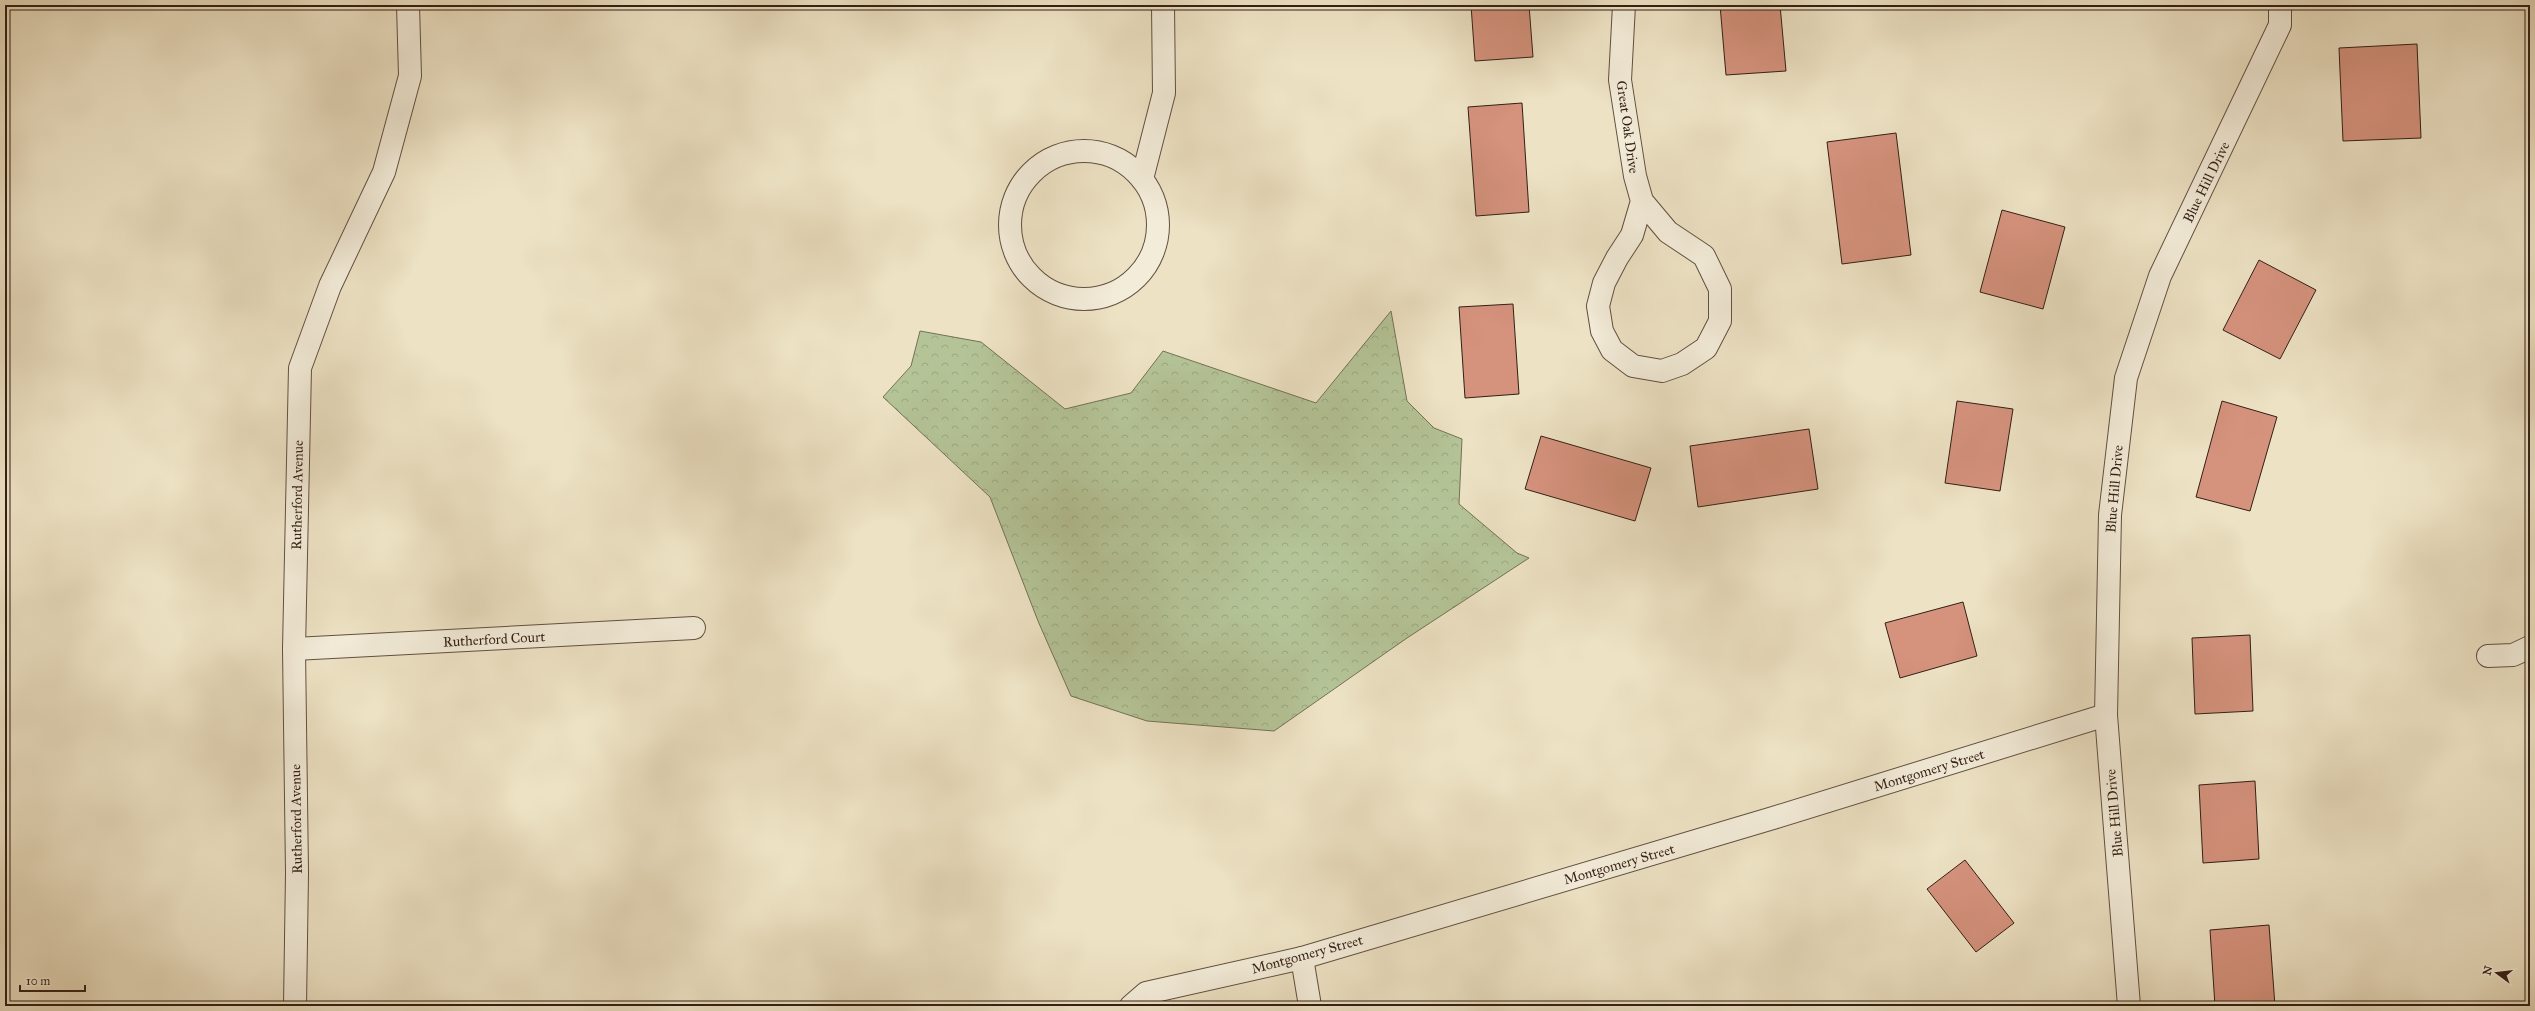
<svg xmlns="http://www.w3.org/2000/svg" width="2535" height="1011" viewBox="0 0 2535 1011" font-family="'IM FELL Great Primer',serif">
<defs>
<pattern id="forest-crowns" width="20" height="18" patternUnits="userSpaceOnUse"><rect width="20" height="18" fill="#b4c497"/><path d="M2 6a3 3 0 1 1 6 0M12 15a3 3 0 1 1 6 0" fill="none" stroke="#9ba881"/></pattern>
</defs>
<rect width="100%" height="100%" fill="#ede2c4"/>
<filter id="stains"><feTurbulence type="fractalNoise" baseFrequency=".005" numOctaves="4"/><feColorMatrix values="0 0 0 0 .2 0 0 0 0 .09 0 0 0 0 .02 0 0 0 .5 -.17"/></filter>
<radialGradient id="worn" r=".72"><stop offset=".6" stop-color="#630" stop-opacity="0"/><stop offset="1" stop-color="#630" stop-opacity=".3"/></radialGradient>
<polygon fill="url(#forest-crowns)" stroke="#737256" points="1391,311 1407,401 1434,428 1462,439 1459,504 1517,553 1529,558 1407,638 1274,731 1147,721 1071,696 1038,621 990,497 883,397 911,366 920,331 981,342 1065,409 1131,393 1163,351 1316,403"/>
<g fill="#d5927d" stroke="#321f15">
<polygon points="1471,5 1529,5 1533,57 1475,61"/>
<polygon points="1720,5 1780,5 1786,71 1726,75"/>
<polygon points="2417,44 2421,138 2343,141 2339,48"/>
<polygon points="1522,103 1529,212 1476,216 1468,107"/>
<polygon points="1896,133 1911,255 1842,264 1827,142"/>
<polygon points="2002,210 2065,227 2043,309 1980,292"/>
<polygon points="2259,260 2316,290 2280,359 2223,330"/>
<polygon points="1513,304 1519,394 1465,398 1459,307"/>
<polygon points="1957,401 2013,409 2000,491 1945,483"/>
<polygon points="2222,401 2277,417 2250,511 2196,497"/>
<polygon points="1809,429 1818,489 1698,507 1690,446"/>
<polygon points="1541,436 1651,468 1635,521 1525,489"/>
<polygon points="1963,602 1977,656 1900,678 1885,623"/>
<polygon points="2250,635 2253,711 2195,714 2192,638"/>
<polygon points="2255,781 2259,859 2203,863 2199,785"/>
<polygon points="1965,860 2014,923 1976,952 1927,889"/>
<polygon points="2269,925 2275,1006 2215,1006 2210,930"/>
</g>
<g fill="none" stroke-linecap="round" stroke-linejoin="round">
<g stroke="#615041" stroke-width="24">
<g id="street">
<polyline points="1624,5 1620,80 1635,176 1642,201 1668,232 1704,256 1720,289 1720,321 1706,348 1682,364 1662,371 1633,366 1612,350 1602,331 1598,306 1604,283 1617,258 1632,235 1642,201"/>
<circle cx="1084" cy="225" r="74"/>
<polyline points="1142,179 1164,93 1163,5"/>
<polyline points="294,649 694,628"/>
<polyline points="2488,656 2513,655 2530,647"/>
<polyline points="1302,958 1310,1006"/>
<polyline points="295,1006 297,873 294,649 300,368 330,286 384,172 410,76 408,5"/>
<polyline points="1131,1006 1146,993 1302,958 1773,818 2106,715"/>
<polyline points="2129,1006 2106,715 2110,515 2126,378 2160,276 2280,25 2280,5"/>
</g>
</g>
<use href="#street" stroke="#f3ecd9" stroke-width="22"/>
</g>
<g text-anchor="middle" stroke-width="3.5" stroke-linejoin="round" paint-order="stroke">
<g font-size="14" fill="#321f15" stroke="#f3ecd9">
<text transform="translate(1628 127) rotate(82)" y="5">Great Oak Drive</text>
<text transform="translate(2206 182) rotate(-64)" y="5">Blue Hill Drive</text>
<text transform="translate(2114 489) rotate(-85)" y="5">Blue Hill Drive</text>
<text transform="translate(297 495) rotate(-89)" y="5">Rutherford Avenue</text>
<text transform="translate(494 639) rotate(-3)" y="5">Rutherford Court</text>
<text transform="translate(1929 770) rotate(-17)" y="5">Montgomery Street</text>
<text transform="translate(2114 813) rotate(-95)" y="5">Blue Hill Drive</text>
<text transform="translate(296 819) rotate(-91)" y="5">Rutherford Avenue</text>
<text transform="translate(1619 864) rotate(-16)" y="5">Montgomery Street</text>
<text transform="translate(1307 954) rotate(-15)" y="5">Montgomery Street</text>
</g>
</g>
<rect width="2535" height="1011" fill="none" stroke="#ede2c4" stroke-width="20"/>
<rect x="6" y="6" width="2523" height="999" fill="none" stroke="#321f15" stroke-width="2"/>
<rect x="10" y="10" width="2515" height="991" fill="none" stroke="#321f15"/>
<g transform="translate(2497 973) rotate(285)" stroke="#f3ecd9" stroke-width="3" paint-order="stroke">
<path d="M0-3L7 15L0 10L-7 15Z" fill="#321f15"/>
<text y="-6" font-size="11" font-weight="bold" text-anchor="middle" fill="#321f15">N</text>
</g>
<path d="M20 985v6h65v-6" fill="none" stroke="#321f15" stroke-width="2"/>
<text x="26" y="985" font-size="12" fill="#321f15" stroke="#f3ecd9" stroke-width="3" paint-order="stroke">10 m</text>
<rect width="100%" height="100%" filter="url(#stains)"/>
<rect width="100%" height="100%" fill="url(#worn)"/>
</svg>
